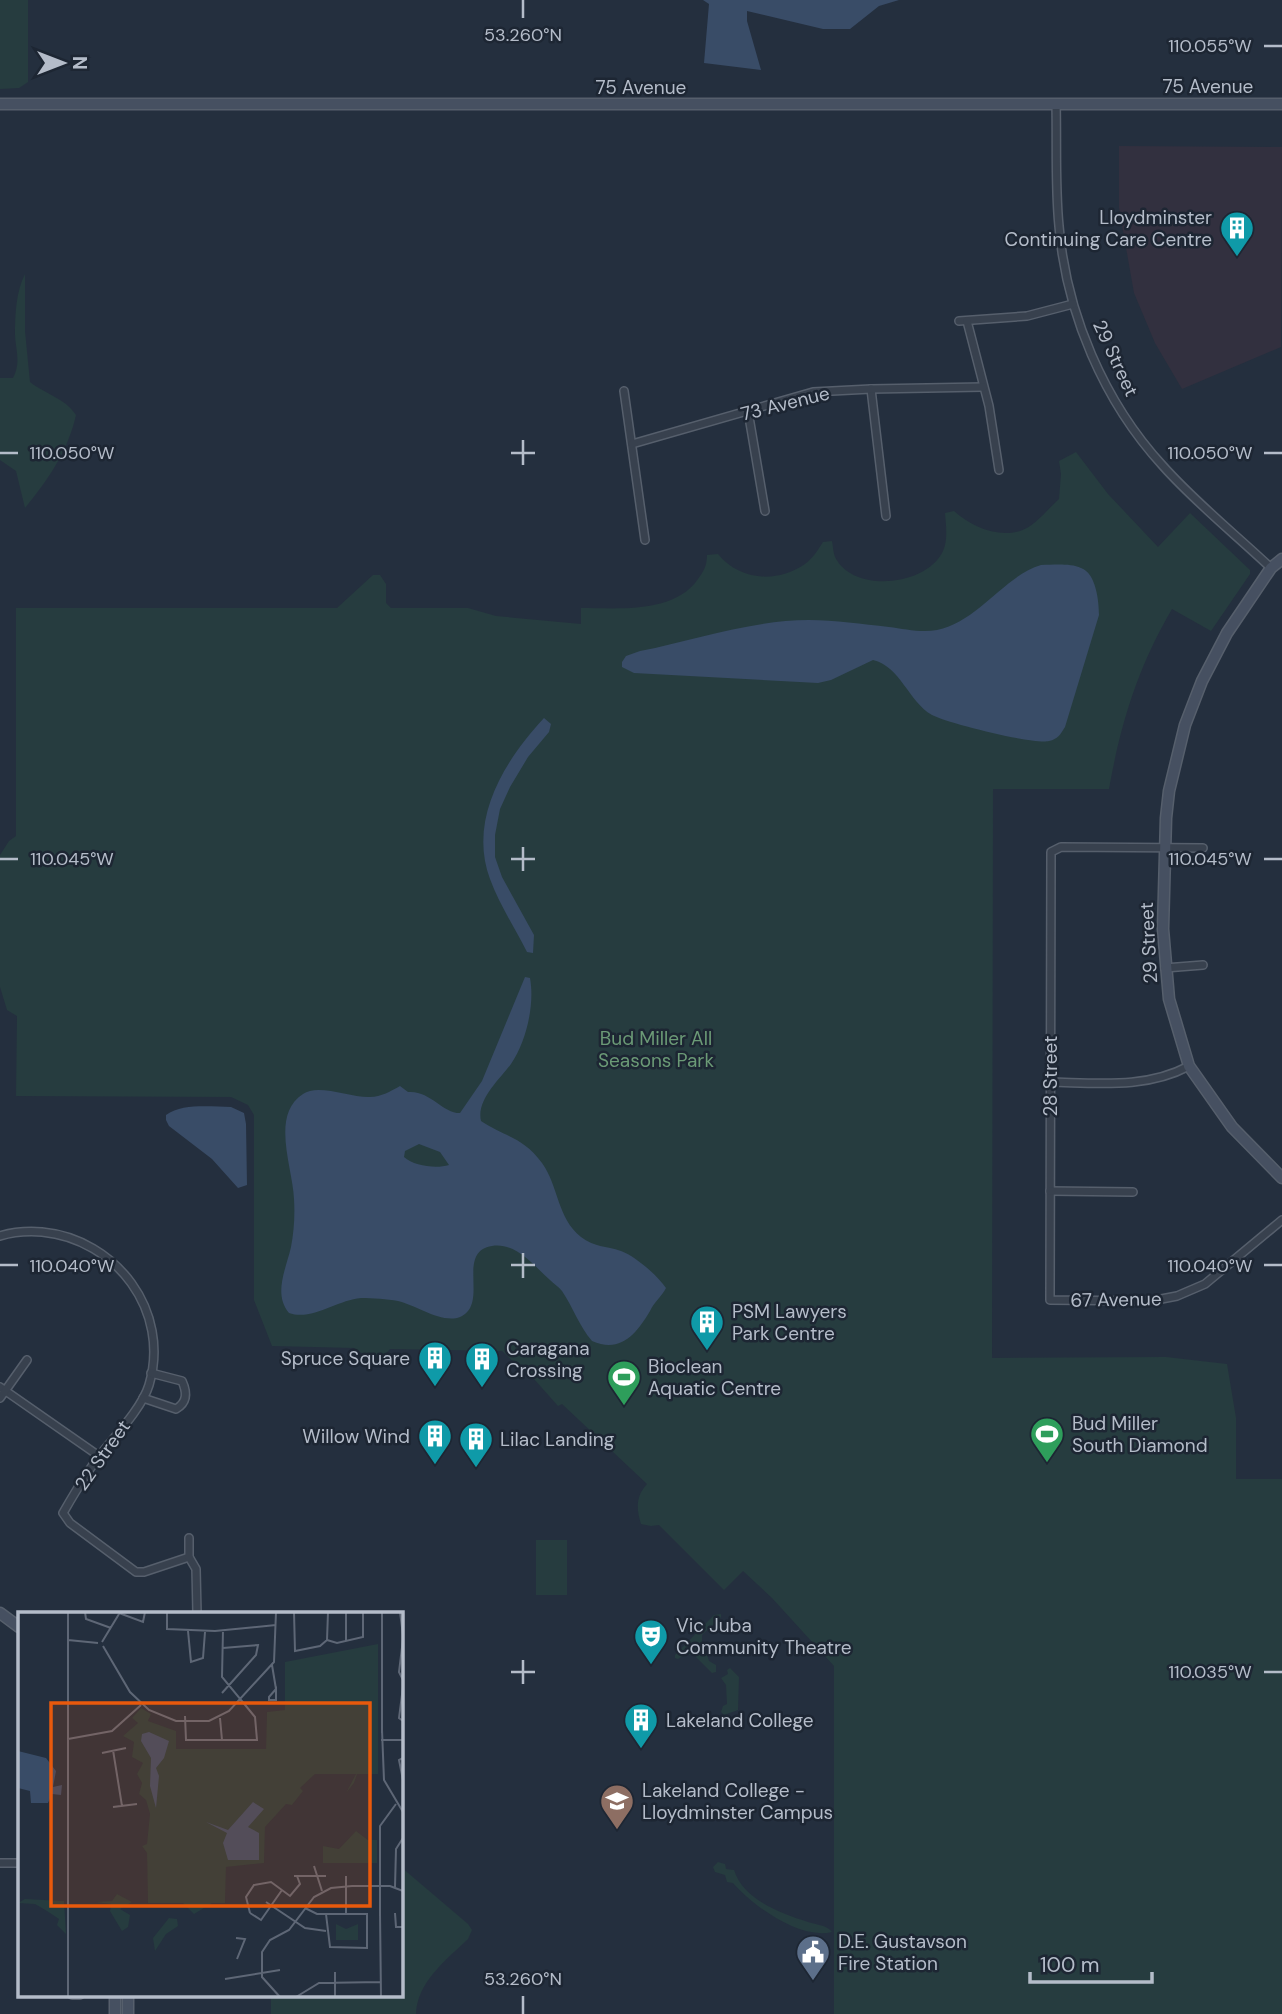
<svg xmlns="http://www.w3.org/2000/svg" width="1282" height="2014" viewBox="0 0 1282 2014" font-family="'DM Sans',sans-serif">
<rect width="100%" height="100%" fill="#242f3e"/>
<polygon fill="#32303f" points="1119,146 1282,147 1281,347 1182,389 1155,343 1134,293 1119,208"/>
<g fill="#263c3f">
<polygon points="0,0 28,0 28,82 19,88 0,89"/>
<path d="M25,274v57l5,51c15,12 35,16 46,33 -8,36 -28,65 -51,93l-9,-37 -16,-11v-82h13c8,-15 3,-26 2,-43 0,-20 1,-44 10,-61z"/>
<path d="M1076,452l32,42 50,53 32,-34 60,57v4l-39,57 -39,-22c-34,58 -51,113 -63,180h-116l-1,569 174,-1 61,7 9,54v61h46v535h-448v-348l-62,-68 -29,-27 -19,19 -65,-65 -8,1 -10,-2c-5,-16 -5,-28 6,-40l-85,-80 -4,2 -32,-36 -3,1 -21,-20 -112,-2c-10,13 -25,8 -36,-1l-82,-2 -18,-46v-185l-6,-10 -17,-8 -215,-1 1,-80 -10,-6 -7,-23v-132l9,-14 7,-5v-228h321l36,-33h7l6,9v19l5,5h77l28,8 85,8v-16c37,0 93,6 117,-29 6,-8 9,-14 9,-24l11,-1c21,26 58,30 87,10 7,-5 13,-14 18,-22l9,-1c1,5 1,11 3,16 18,37 92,29 108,-6 5,-11 3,-26 2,-38l9,-2c17,15 42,27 66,20 14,-4 28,-22 39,-32l2,-25 -2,-13z"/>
<rect x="536" y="1540" width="31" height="55"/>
<polygon points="721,1614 721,1617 702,1635 702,1650 707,1654 709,1661 716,1665 716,1672 712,1673 694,1655 684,1655 678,1659 675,1658 675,1655 714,1615"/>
<polygon points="730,1668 739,1677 738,1710 724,1715 721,1712 723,1706 727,1704 726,1685 721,1678 728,1674 727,1670"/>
<path d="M718,1862l7,2 1,5 8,1c9,29 45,43 74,52 9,3 19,3 24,10 -32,8 -79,-26 -99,-49l-6,-1 -2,-7 -10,-3 -2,-5z"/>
<path d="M401,1867l67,57 4,6 -4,9c-22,21 -51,43 -52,75h-145v-19h130z"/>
</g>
<g fill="#394c67" fill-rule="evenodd">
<polygon points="703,0 899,0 879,6 850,29 823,29 747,11 747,21 761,70 704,63 709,4"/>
<path d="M1041,565c12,0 29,-2 40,3 15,5 18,33 18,47l-34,112c-5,8 -7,12 -16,14 -15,4 -102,-18 -117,-26 -24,-14 -31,-48 -59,-55l-42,20 -13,3 -184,-10 -12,-6v-5l4,-6 14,-5c55,-11 112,-31 169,-31 26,0 53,4 80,7 15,2 33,6 48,3 42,-9 67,-54 104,-65z"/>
<path d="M544,718l7,6 -2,8 -21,25 -18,30 -10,22 -5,26v22l7,20 32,58 -1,18 -6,-1c-12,-24 -28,-48 -37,-73 -22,-59 14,-118 54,-161z"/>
<path d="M525,977l5,1c5,27 -4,64 -19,86 -11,15 -35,36 -30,57 24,16 42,16 61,42 17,24 15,55 39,74 13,10 25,9 40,14 14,5 36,24 45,37 -4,8 -12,14 -16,23 -13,22 -29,43 -58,30 -13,-15 -19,-34 -30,-50 -4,-5 -8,-7 -12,-11 -16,-14 -34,-38 -58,-34 -37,6 -2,58 -32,71 -18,7 -44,-12 -62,-16 -11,-2 -25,-3 -37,-3 -24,2 -49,23 -72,15 -16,-19 -3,-44 2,-66 3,-16 4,-31 3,-48 -1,-31 -24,-84 9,-105 15,-11 48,4 67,3 11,0 21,-6 30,-11l8,6c22,-2 34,21 52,21l22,-32zM419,1144l21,8 9,13c-13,4 -35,1 -45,-8l1,-6z"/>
<path d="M231,1107l13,6 2,11 1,61 -9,3 -26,-29 -43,-33 -3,-6v-5c17,-12 45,-8 65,-8z"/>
</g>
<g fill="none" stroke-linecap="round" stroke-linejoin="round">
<g stroke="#565f6c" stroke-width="10">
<g id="street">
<path d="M1056,104c1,41 -1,82 3,122 7,87 45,176 104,240 33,37 72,68 108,102"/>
<polyline points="959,321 1027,316 1073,304"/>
<polyline points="967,321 989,406 999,470"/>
<polyline points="871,389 886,516"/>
<polyline points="624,391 645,540"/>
<polyline points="748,411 765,511"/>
<polyline points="632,444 813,392 871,389 983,387"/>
<polyline points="1203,848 1061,847 1051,852 1050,1300 1151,1301 1177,1296 1205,1284 1282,1220"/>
<polyline points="1165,968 1203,965"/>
<path d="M1050,1082c48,1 96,7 139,-16"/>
<polyline points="1050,1191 1133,1192"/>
<path d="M0,1236c13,-4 29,-5 42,-4 74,7 129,79 107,153 -7,23 -34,51 -49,70 -14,18 -26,39 -37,58l7,10 66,49h8l45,-15"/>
<polyline points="0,1387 99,1456"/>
<polyline points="0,1398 27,1360"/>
<path d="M143,1398l33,11c12,-7 11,-17 6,-28l-31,-8"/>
<polyline points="189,1538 189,1557 196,1569 197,1613"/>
<polyline points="0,1863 19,1863"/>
<polyline points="72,1995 80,1995"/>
</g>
</g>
<g stroke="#565f6c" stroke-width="13">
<g id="secondary">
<polyline points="0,104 1282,104"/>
<polyline points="1282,559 1271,568 1227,633 1202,681 1185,725 1169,791 1166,818 1163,929 1169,999 1189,1066 1232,1127 1282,1178"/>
<polyline points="0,1613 19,1627"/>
<polyline points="115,1995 115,2014"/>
<polyline points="128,1995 128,2014"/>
</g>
</g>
<use href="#street" stroke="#38414e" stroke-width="7"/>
<use href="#secondary" stroke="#465061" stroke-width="10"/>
</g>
<path fill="none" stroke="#b4bcc9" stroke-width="2.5" d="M523,0v18M1264,46h18M523,440v25M0,453h18M511,453h24M1264,453h18M523,847v24M0,859h18M511,859h24M1264,859h18M523,1253v25M0,1265h18M511,1265h24M1264,1265h18M523,1660v24M511,1672h24M1264,1672h18M523,1996v18"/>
<defs>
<g id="building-pin" transform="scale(1.75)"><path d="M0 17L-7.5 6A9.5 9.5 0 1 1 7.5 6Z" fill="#0f9aa8" stroke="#1d2633"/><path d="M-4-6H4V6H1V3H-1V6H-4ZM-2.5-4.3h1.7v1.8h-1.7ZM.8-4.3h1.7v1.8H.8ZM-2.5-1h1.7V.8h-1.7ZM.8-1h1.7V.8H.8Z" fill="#fff"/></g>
<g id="stadium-pin" transform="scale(1.75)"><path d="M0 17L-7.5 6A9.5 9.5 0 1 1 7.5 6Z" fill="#2e9e5b" stroke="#1d2633"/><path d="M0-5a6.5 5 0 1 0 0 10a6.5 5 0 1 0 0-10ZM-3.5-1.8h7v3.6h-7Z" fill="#fff"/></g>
<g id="theatre-pin" transform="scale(1.75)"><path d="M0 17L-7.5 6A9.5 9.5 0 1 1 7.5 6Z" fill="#0f9aa8" stroke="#1d2633"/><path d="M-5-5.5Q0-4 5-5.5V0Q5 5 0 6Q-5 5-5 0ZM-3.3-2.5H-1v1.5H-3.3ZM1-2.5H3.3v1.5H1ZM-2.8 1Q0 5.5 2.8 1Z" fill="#fff"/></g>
<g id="university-pin" transform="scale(1.75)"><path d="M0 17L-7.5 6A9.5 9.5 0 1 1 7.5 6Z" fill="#8d6e63" stroke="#1d2633"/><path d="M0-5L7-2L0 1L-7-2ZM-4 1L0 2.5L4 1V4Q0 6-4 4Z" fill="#fff"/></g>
<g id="civic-pin" transform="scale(1.75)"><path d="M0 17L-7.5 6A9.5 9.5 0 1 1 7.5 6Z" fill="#5c6f8a" stroke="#1d2633"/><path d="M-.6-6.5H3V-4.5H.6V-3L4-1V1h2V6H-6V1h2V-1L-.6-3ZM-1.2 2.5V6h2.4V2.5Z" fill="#fff"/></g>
</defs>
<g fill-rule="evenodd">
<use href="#building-pin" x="1237" y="228"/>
<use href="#building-pin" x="707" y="1322"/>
<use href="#building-pin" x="435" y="1358"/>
<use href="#building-pin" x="482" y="1359"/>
<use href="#stadium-pin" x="624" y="1377"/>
<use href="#stadium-pin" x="1047" y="1434"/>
<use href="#building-pin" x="435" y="1436"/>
<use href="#building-pin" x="476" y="1439"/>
<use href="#theatre-pin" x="651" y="1636"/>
<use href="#building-pin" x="641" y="1720"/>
<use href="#university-pin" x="617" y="1801"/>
<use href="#civic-pin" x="813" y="1952"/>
</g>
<g text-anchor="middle" stroke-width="5" stroke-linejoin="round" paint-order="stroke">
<g font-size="19" fill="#b4bcc9" stroke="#1d2633">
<text x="1208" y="93">75 Avenue</text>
<text x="641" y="94">75 Avenue</text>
<text transform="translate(1116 358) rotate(65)" y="7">29 Street</text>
<text transform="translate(785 403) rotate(-14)" y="7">73 Avenue</text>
<text transform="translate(1148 943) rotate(-93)" y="7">29 Street</text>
<text transform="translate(1050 1076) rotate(-90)" y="7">28 Street</text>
<text transform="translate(1116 1299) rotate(-1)" y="7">67 Avenue</text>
<text transform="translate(102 1455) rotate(-55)" y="7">22 Street</text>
</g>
<g font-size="19" fill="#b4bcc9" stroke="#1d2633" text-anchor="start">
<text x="1212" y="224" text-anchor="end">Lloydminster<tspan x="1212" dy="22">Continuing Care Centre</tspan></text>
<text x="732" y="1318">PSM Lawyers<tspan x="732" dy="22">Park Centre</tspan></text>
<text x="506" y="1355">Caragana<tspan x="506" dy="22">Crossing</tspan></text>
<text x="410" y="1365" text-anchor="end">Spruce Square</text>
<text x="648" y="1373">Bioclean<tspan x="648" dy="22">Aquatic Centre</tspan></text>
<text x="1072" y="1430">Bud Miller<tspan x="1072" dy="22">South Diamond</tspan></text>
<text x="410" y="1443" text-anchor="end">Willow Wind</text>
<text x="500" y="1446">Lilac Landing</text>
<text x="676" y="1632">Vic Juba<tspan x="676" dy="22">Community Theatre</tspan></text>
<text x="666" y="1727">Lakeland College</text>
<text x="642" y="1797">Lakeland College -<tspan x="642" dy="22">Lloydminster Campus</tspan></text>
<text x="838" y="1948">D.E. Gustavson<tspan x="838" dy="22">Fire Station</tspan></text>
</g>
<g font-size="19" fill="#6b9a76" stroke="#1d2633">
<text x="656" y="1045">Bud Miller All<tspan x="656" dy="22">Seasons Park</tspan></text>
</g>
</g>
<g transform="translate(18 1612)">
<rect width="385" height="385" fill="#242f3e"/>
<path d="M360,32v130h-21l-3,9 -8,10 10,-19h-41l-15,14 3,3 -11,14 -6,-1 -21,23 -1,36 -38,4 -1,36h-13l-18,11 -11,-11h-35l-1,-50 -5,-7 5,-2 3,-30 -4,-14 -7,-6 3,-11 -5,-9 6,-11 -11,-6 2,-15 -11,-6 15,-13 -6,-5 9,-10 10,6 -3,7 28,10v18h90l1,-37 18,-2v-48zM338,219l12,9h9v23h-54v-17l16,3zM99,282l15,8 -12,7 10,6 -2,12 -6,4 -12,-20 1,-7 -16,-2 17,-1zM7,287l39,2 2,33 -9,-9 2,-6 -12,-8 -12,-7 -17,-1zM151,306l8,1 1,7 -12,8 -11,17 -2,-13zM318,312l10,5 12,-5v16h-22z" fill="#263c3f"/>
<path d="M131,120l20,9 -5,17 -8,10 3,8 -3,32 -6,-22 1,-28 -10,-17 1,-7zM0,139l28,7 10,13 -3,16 9,-2 -1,10 -9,-1 -4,9h-17l-1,-12 -12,-3zM235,190l11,7 -16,18 11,6v27h-31l-5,-17 4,-10 -21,-11 22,8z" fill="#394c67"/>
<path fill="none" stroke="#5e6776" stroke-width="2" d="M50,0v385M67,0l1,7 25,9M149,0v17l48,2 61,-6M276,0l1,39 25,-5 7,-6M382,0l3,23M101,1l24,9 2,-10M170,19l3,31 12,-4 2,-26M385,27l-4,33 4,8M50,28l30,3M309,28l10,3 26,-6v-25M309,28l1,-28M328,29v-29M84,30l17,-28M85,34l27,46 19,18 27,11h33l20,-10 45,-49 2,-50M254,53l4,24M385,75l-4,31 4,3M258,77v11h-7v-3zM204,81l34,-38 2,-10 -35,3M167,104l1,24h71l-2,-23 -33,-40 1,-47M202,106l2,22M364,118l2,50 19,32M364,121v-121M50,127l44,-8 29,-26M363,128h22M95,138l9,56M84,141l24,-5M385,146l-4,2 4,20M95,195l24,-3M296,254l8,25M276,264h32M328,264v38M377,275l1,-38 7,-11M248,290l39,26 21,3M287,296l12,6h50v34l-37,-1 -4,-33M232,301l-4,-16 8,-12 17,-3 19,14 10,-12 -3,-8M232,301l11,7 21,-30M362,301l1,84M377,301l1,14h7M362,304v-90l16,-22M218,326l9,1 -8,20M317,360v25M207,367l55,-9M262,385l-18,-20v-25l8,-12 19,-10 25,-33 17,-9 21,-2h38l13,5M278,385l23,-14 62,-1"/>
<path fill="#e8590c" fill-opacity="0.15" stroke="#e8590c" stroke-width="3.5" d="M33,91h319v203h-319z"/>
<rect width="385" height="385" fill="none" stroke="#b4bcc9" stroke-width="3.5"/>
</g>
<g font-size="18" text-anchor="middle" fill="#b4bcc9" stroke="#1d2633" stroke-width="5" stroke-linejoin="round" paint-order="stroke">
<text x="523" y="41">53.260°N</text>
<text x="1210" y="52">110.055°W</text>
<text x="1210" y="459">110.050°W</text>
<text x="72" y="459">110.050°W</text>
<text x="1210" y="865">110.045°W</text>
<text x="72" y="865">110.045°W</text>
<text x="1210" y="1272">110.040°W</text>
<text x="72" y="1272">110.040°W</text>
<text x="1210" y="1678">110.035°W</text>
<text x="523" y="1985">53.260°N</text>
</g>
<g transform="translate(63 63) rotate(90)" stroke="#1d2633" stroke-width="5" paint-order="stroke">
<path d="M0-5L12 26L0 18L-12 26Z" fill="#b4bcc9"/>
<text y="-10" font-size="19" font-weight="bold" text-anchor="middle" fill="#b4bcc9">N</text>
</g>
<path d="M1030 1972v10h122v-10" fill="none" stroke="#b4bcc9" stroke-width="3.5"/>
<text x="1040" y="1972" font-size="21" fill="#b4bcc9" stroke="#1d2633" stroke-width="5" paint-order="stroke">100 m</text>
</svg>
